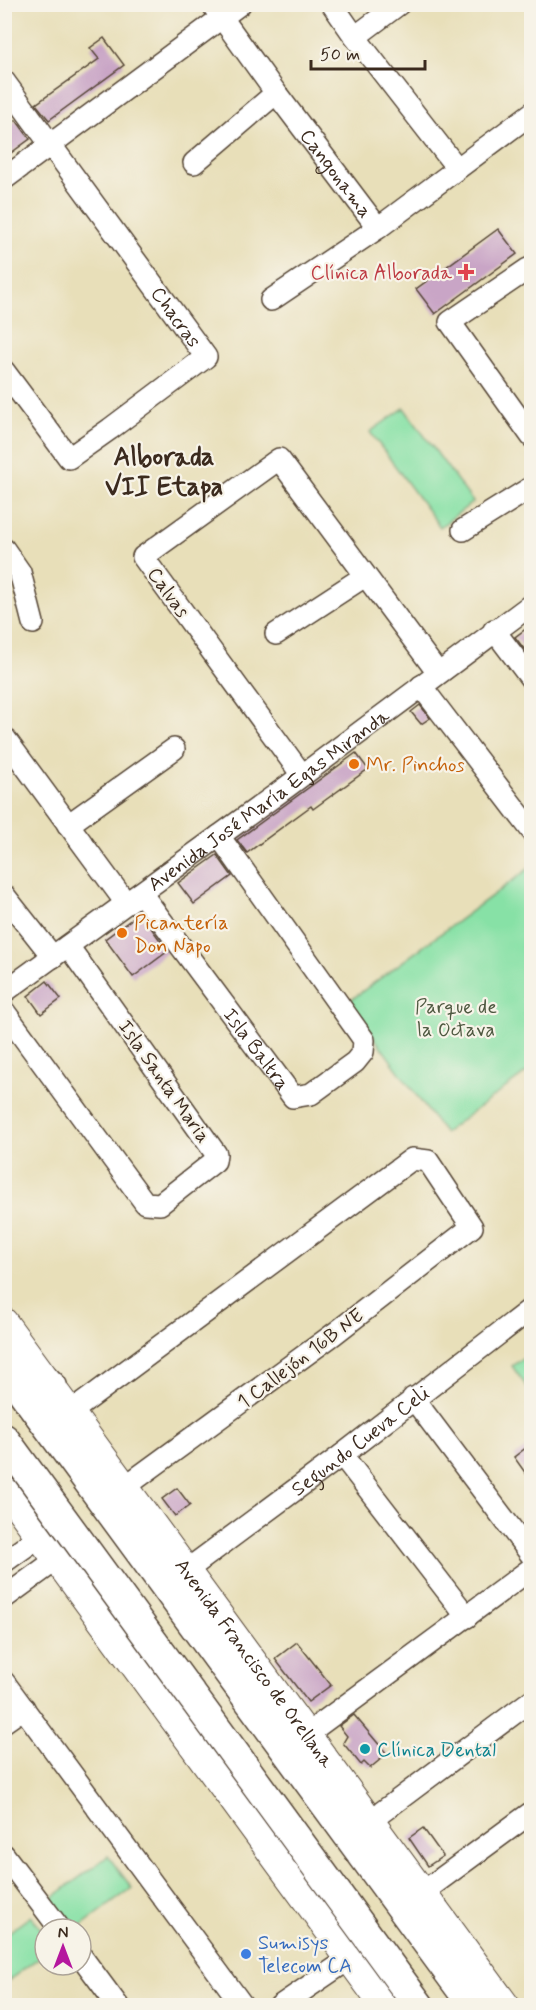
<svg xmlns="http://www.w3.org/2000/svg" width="536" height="2010" viewBox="0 0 536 2010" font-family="Mynerve,sans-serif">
<rect width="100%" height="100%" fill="#f7f3e8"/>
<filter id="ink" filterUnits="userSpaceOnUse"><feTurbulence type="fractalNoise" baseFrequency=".0167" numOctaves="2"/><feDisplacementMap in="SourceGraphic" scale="12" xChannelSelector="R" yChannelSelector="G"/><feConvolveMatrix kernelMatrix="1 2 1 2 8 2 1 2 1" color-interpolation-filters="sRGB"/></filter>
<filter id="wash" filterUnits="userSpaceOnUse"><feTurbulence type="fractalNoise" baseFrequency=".008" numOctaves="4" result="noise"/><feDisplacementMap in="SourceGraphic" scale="24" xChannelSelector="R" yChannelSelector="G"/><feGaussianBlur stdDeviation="1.35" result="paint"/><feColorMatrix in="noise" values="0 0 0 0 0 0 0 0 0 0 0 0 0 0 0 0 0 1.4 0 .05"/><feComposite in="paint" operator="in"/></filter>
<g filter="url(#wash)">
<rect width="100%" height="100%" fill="#e8dfb9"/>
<g fill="#87e1a6" stroke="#618662" stroke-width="1.5">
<polygon points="404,408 473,502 440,527 370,432"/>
<polygon points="531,867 531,1069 444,1133 348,1002"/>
<polygon points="528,1355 531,1359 531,1393 512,1366"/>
<polygon points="108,1856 132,1888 77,1929 69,1929 48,1901"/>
<polygon points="31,1916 45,1934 45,1953 5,1983 5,1935"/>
</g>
<g id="blocks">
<g fill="#c9a5c6">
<polygon points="104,38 124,65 49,120 36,104 99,59 90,48"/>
<polygon points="16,120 30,139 4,158 4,129"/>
<polygon points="498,229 517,254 435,314 416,289"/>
<polygon points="531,625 531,658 515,637"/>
<polygon points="420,705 430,718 421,724 411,712"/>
<polygon points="356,753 368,769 313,809 311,806 247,853 237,840"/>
<polygon points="217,855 232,876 194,904 178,883"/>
<polygon points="140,913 168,951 133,977 105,939"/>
<polygon points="47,981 61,999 41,1014 28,996"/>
<polygon points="531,1444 531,1481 514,1457"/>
<polygon points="177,1488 190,1505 175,1516 162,1499"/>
<polygon points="297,1642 331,1685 308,1702 275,1659"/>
<polygon points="354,1715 387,1754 370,1768 364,1762 361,1765 343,1743 347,1736 339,1726"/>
<polygon points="423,1828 443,1856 428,1866 409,1838"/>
</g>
</g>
</g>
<g filter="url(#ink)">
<use href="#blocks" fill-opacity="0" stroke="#554535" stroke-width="1.5"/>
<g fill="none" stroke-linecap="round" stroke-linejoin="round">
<g stroke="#554535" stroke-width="24">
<g id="minor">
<path id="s1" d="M212,4l64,89 102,135"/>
<polyline points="332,4 355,37 457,168"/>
<polyline points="355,37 399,4"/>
<path id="s2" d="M4,81l202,276 -96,72 -41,29 -65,-87"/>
<polyline points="194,163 276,93"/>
<polyline points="4,179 240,4"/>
<polyline points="532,273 528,269 450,322 532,437"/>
<polyline points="271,300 378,228 532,113"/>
<polyline points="463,530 532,487"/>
<polyline points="4,549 20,572 33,623"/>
<polyline points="494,630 532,680"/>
<polyline points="276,634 365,576"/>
<polyline points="421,686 532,831"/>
<polyline points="4,737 126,903"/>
<polyline points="302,775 143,557 279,459 438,673"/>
<polyline points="68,825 174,749"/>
<path id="s3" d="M141,893l152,204 18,-3 44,-32 8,-10 1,-12 -145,-204"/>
<polyline points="4,895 53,957"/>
<path id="s4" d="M4,992l284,-206 244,-182"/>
<polyline points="4,1011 145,1203 160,1204 215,1161 216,1154 68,946"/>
<polyline points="413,1398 532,1556"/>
<polyline points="71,1412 412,1159 428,1161 472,1227 334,1334 126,1486"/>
<polyline points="342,1455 467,1617"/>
<polyline points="4,1562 39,1537"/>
<path id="s5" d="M187,1570l155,-115 190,-147"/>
<polyline points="4,1598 56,1560"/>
<polyline points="4,1682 243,2006"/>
<polyline points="4,1722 24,1708"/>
<polyline points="307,1734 532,1568"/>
<polyline points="370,1821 532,1700"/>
<polyline points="4,1855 60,1929"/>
<polyline points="423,1892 532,1812"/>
<polyline points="81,1956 118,2006"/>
<polyline points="280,2006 349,1959"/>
</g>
</g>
<g stroke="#554535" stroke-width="28">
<g id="major">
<path id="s6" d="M4,1321l503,685"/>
<polyline points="4,1489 383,2006"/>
</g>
</g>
<g stroke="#554535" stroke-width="33">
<g id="highway">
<polyline points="4,1341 52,1387"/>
<polyline points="4,1366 474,2006"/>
<polyline points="4,1439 419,2006"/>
</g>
</g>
<use href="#minor" stroke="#fff" stroke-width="21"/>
<use href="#major" stroke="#fff" stroke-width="26"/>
<use href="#highway" stroke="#fff" stroke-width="30"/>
</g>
</g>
<path fill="#e0444e" stroke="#f7f3e8" stroke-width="2" d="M463 263h6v6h6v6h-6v6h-6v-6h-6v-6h6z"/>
<g fill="#e8710a" stroke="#f7f3e8" stroke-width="2">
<circle cx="354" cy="764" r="6"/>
<circle cx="122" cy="933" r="6"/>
</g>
<circle fill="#0f9aa8" stroke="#f7f3e8" stroke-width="2" cx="365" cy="1749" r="6"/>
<circle fill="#3f7fe0" stroke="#f7f3e8" stroke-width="2" cx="246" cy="1954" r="6"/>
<g text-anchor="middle" stroke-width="4.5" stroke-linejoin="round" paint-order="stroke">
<g font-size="20" fill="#3b2a1e" stroke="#f7f3e8">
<text dy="7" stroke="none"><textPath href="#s1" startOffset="210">Cangonama</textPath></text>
<text dy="7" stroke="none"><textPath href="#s2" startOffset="292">Chacras</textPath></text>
<text transform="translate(169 592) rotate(54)" y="7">Calvas</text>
<text dy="7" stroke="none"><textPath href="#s4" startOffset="327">Avenida José María Egas Miranda</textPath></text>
<text dy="7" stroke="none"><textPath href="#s3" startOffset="194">Isla Baltra</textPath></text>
<text transform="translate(165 1081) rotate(55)" y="7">Isla Santa Maria</text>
<text transform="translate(300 1358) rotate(-37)" y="7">1 Callejón 16B NE</text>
<text dy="7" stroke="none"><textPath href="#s5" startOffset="216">Segundo Cueva Celi</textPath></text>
<text dy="7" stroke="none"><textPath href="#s6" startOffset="424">Avenida Francisco de Orellana</textPath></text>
</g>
<g font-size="20" fill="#be3a42" stroke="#f7f3e8" text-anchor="end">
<text x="452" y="279">Clínica Alborada</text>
</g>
<g font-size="20" fill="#c56008" stroke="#f7f3e8" text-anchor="start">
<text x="366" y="771">Mr. Pinchos</text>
<text x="134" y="929">Picantería<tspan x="134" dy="23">Don Napo</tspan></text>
</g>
<g font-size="20" fill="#4e5840" stroke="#f7f3e8">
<text x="456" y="1013">Parque de<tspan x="456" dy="23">la Octava</tspan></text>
</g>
<g font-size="20" fill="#0d838f" stroke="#f7f3e8" text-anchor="start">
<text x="377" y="1756">Clínica Dental</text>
</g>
<g font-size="20" fill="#366cbe" stroke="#f7f3e8" text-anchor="start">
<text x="258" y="1949">Sumisys<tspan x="258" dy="23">Telecom CA</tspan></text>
</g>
<g font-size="26" font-weight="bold" fill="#3b2a1e" stroke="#f7f3e8">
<text x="164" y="465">Alborada<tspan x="164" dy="30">VII Etapa</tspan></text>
</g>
</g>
<rect width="536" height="2010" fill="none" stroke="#f7f3e8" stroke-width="24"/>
<g transform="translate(63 1947)"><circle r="28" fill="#f7f3e8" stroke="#aca397" stroke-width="1.5"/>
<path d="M0-4.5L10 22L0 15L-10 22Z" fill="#b5179e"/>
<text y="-9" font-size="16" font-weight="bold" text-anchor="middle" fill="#3b2a1e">N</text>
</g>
<path d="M311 60v9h114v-9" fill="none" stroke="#3b2a1e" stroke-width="3"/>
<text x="320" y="60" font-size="18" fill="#3b2a1e" stroke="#f7f3e8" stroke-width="4.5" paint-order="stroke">50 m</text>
</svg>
